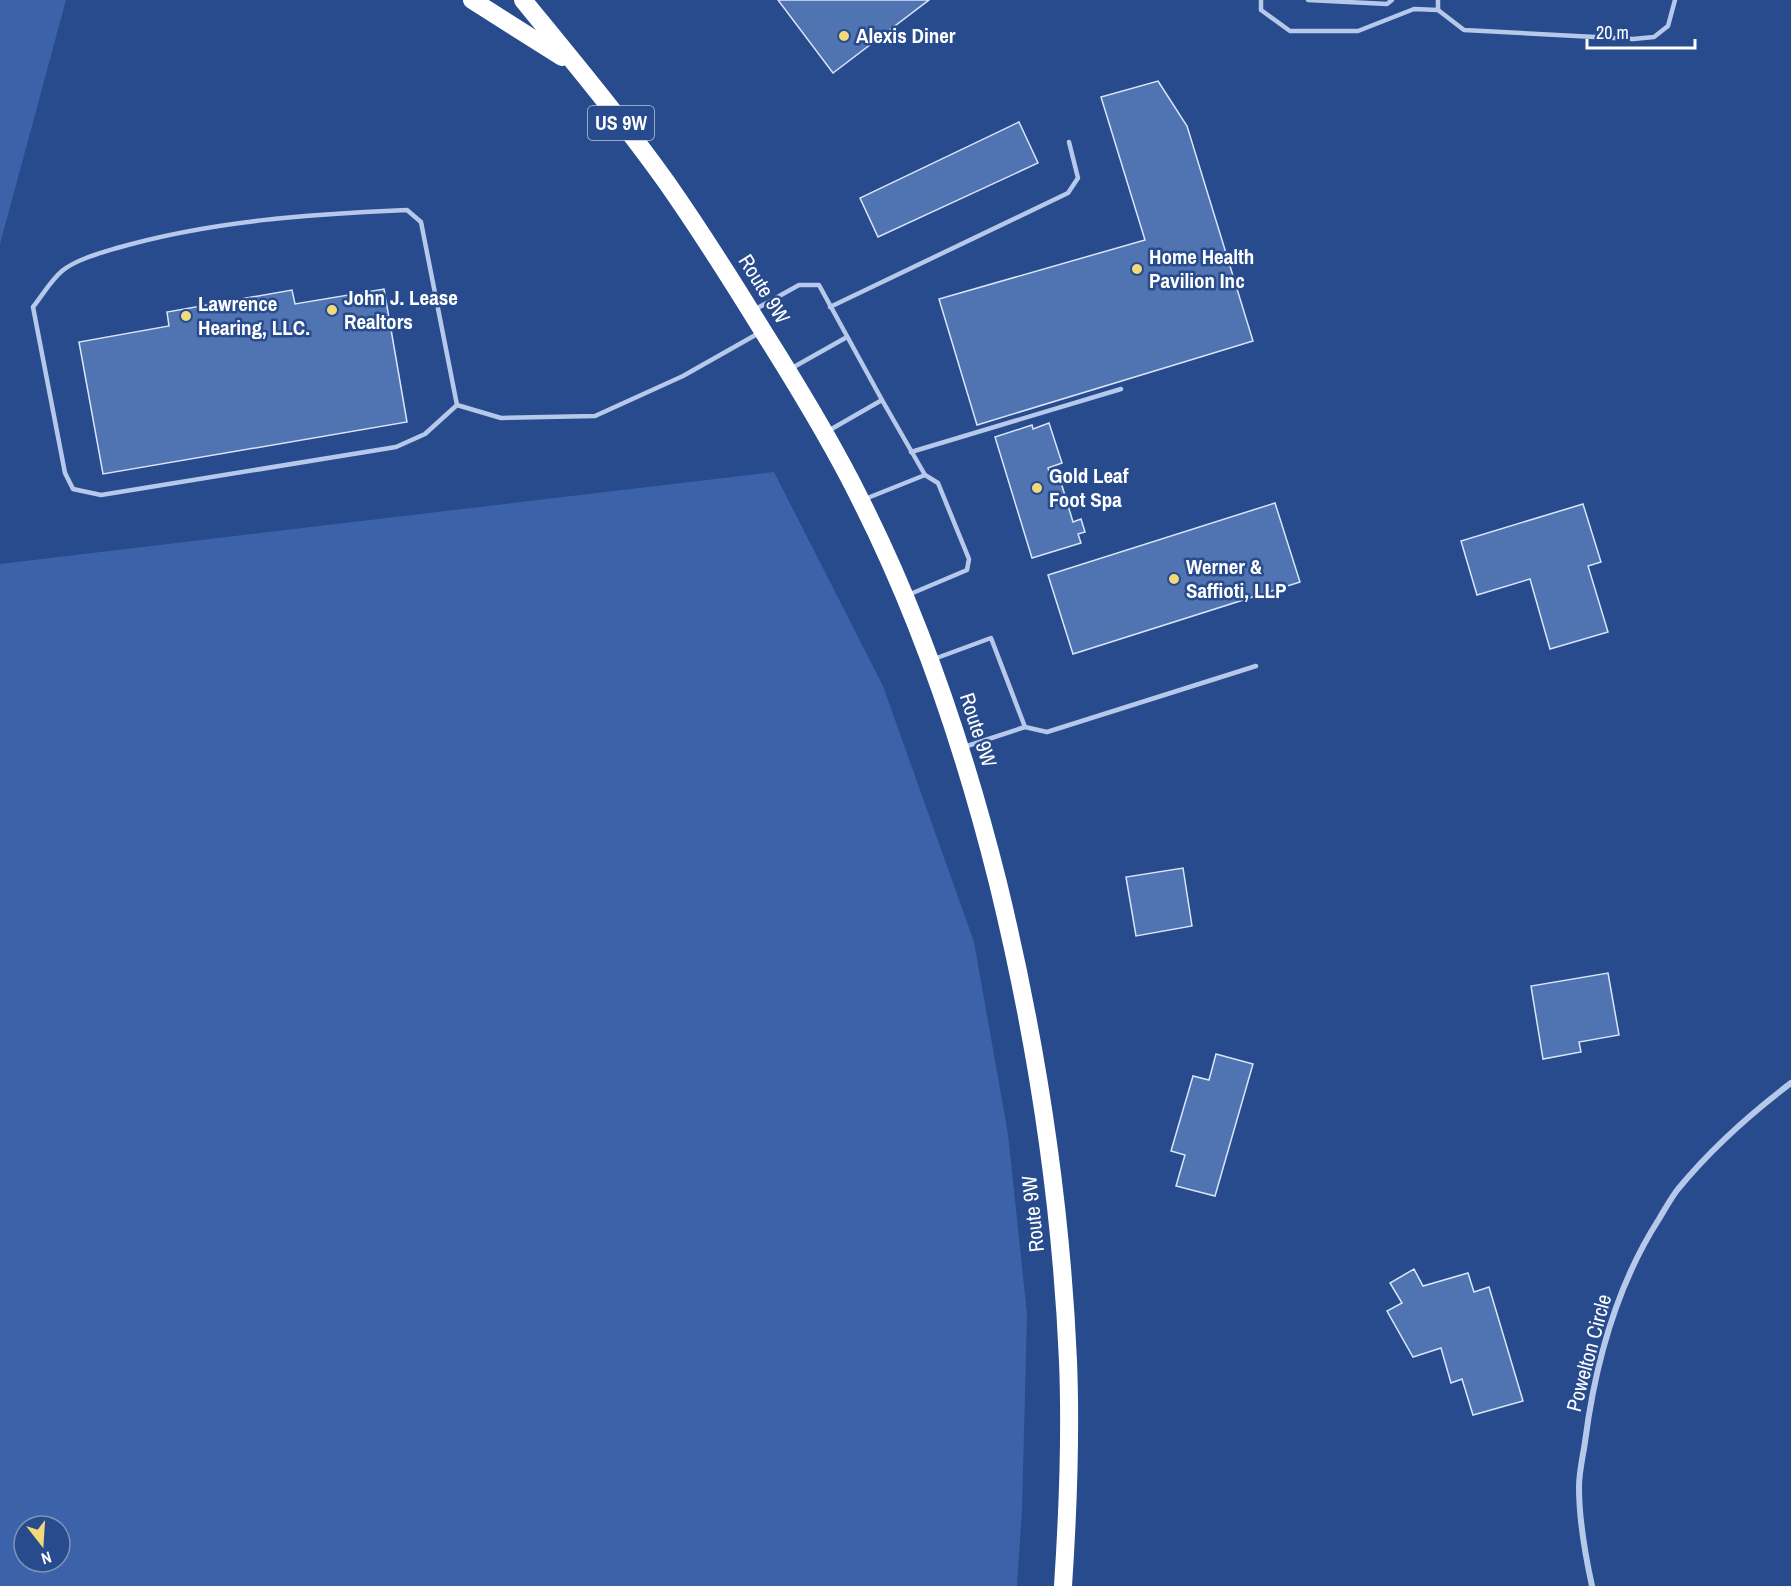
<svg xmlns="http://www.w3.org/2000/svg" width="1791" height="1586" viewBox="0 0 1791 1586" font-family="'Archivo Narrow',sans-serif">
<rect width="100%" height="100%" fill="#274b8c"/>
<g fill="#3c63a9" fill-rule="evenodd">
<polygon points="0,0 66,0 0,244"/>
<path d="M774,472l109,214 91,256 34,192 19,180 -5,196 -5,76h-1017v-1022zM24,1526h36v36h-36z"/>
</g>
<g fill="#5073b2" stroke="#dae5f8" stroke-width="1.5">
<polygon points="778,0 929,0 833,73"/>
<polygon points="1158,81 1187,126 1253,341 977,425 939,299 1145,240 1101,97"/>
<polygon points="1019,122 1038,163 878,237 860,198"/>
<polygon points="384,289 407,422 103,474 79,342 169,326 167,312 292,290 295,304"/>
<polygon points="1049,423 1062,463 1048,468 1052,482 1060,479 1073,522 1081,519 1085,532 1078,534 1081,543 1032,558 995,437 1032,425 1033,429"/>
<polygon points="1275,503 1300,582 1073,654 1048,575"/>
<polygon points="1583,504 1601,562 1588,566 1608,632 1550,649 1530,579 1477,595 1461,541"/>
<polygon points="1183,868 1192,926 1136,936 1126,877"/>
<polygon points="1608,973 1619,1035 1579,1042 1581,1052 1543,1059 1531,986"/>
<polygon points="1216,1054 1253,1064 1215,1196 1176,1186 1185,1155 1171,1151 1193,1076 1209,1080"/>
<polygon points="1414,1269 1423,1286 1468,1273 1474,1292 1489,1287 1523,1401 1473,1415 1462,1379 1451,1383 1441,1348 1413,1357 1387,1311 1402,1303 1390,1283"/>
</g>
<g fill="none" stroke-linecap="round" stroke-linejoin="round">
<g stroke="#b6c9ea" stroke-width="4.5">
<polyline points="1261,0 1261,10 1290,31 1358,31 1414,9 1438,10 1438,0"/>
<polyline points="1308,0 1387,4 1392,0"/>
<polyline points="1438,10 1464,30 1633,39 1654,37 1668,26 1675,0"/>
<path d="M407,210l14,12 36,183 -32,29 -29,13 -295,48 -28,-6 -8,-16 -32,-166c9,-11 18,-27 29,-36 13,-11 38,-18 55,-23 93,-27 193,-34 290,-38z"/>
<polyline points="830,307 1068,193 1078,178 1069,142"/>
<polyline points="754,310 799,285 819,285 882,400 828,431"/>
<polyline points="792,368 847,337"/>
<polyline points="882,400 925,475"/>
<polyline points="457,405 501,418 595,416 683,376 759,333"/>
<polyline points="911,452 1121,389"/>
<polyline points="865,499 925,475 938,483 969,559 967,570 908,595"/>
<polyline points="934,659 991,638 1025,727"/>
<polyline points="964,747 1025,727 1047,732 1256,666"/>
</g>
<path stroke="#b6c9ea" stroke-width="6" d="M1592,1586c-7,-32 -13,-67 -13,-99 0,-15 4,-31 6,-45 10,-78 31,-156 74,-223 6,-10 12,-21 19,-30 33,-40 72,-75 113,-106"/>
<g stroke="#fff" stroke-width="18">
<polyline points="472,0 562,57"/>
<path d="M523,0c49,60 99,120 144,183 35,50 67,101 99,153 34,54 67,108 95,165 61,121 104,250 137,382 38,156 63,317 70,478 3,75 0,150 -5,225"/>
</g>
</g>
<g fill="#f2da7c" stroke="#274b8c" stroke-width="2">
<circle cx="844" cy="36" r="6"/>
<circle cx="1137" cy="269" r="6"/>
<circle cx="332" cy="310" r="6"/>
<circle cx="186" cy="316" r="6"/>
<circle cx="1037" cy="488" r="6"/>
<circle cx="1174" cy="579" r="6"/>
</g>
<g text-anchor="middle" stroke-width="5" stroke-linejoin="round" paint-order="stroke">
<rect fill="#274b8c" stroke="#bec9dc" stroke-width="1.5" x="588" y="106" width="66" height="34" rx="4.5"/>
<g font-size="20" font-weight="bold" fill="#fff">
<text x="621" y="130">US 9W</text>
</g>
<g font-size="21" font-weight="bold" fill="#fff" stroke="#274b8c" text-anchor="start">
<text x="856" y="43">Alexis Diner</text>
<text x="1149" y="264">Home Health<tspan x="1149" dy="24">Pavilion Inc</tspan></text>
<text x="344" y="305">John J. Lease<tspan x="344" dy="24">Realtors</tspan></text>
<text x="198" y="311">Lawrence<tspan x="198" dy="24">Hearing, LLC.</tspan></text>
<text x="1049" y="483">Gold Leaf<tspan x="1049" dy="24">Foot Spa</tspan></text>
<text x="1186" y="574">Werner &amp;<tspan x="1186" dy="24">Saffioti, LLP</tspan></text>
</g>
<g font-size="21" fill="#fff" stroke="#274b8c">
<text transform="translate(764 289) rotate(58)" y="7">Route 9W</text>
<text transform="translate(978 730) rotate(72)" y="7">Route 9W</text>
<text transform="translate(1033 1214) rotate(-96)" y="7">Route 9W</text>
<text transform="translate(1589 1353) rotate(-75)" y="7">Powelton Circle</text>
</g>
</g>
<g transform="translate(42 1544) rotate(163)"><circle r="28" fill="#274b8c" stroke="#7d93ba" stroke-width="1.5"/>
<path d="M0-4.5L10 22L0 15L-10 22Z" fill="#f2da7c"/>
<text y="-9" font-size="16" font-weight="bold" text-anchor="middle" fill="#ffffff">N</text>
</g>
<path d="M1587 39v9h108v-9" fill="none" stroke="#ffffff" stroke-width="3"/>
<text x="1596" y="39" font-size="18" fill="#ffffff" stroke="#274b8c" stroke-width="4.5" paint-order="stroke">20 m</text>
</svg>
